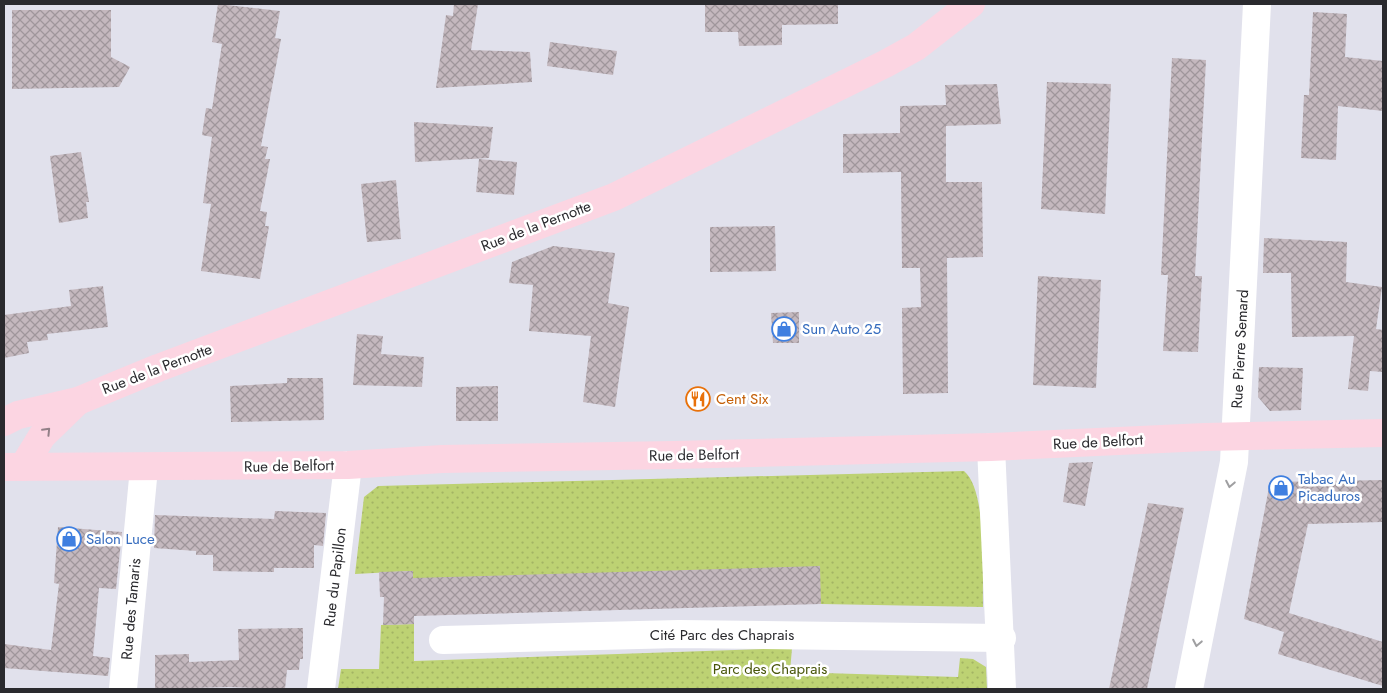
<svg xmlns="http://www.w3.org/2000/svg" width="1387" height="693" viewBox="0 0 1387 693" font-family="Jost,sans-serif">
<defs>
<pattern id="park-dots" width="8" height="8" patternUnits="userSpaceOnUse" patternTransform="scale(1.25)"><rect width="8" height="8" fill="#bdd273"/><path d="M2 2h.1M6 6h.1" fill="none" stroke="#a3b464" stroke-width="1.8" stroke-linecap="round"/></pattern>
<pattern id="building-cross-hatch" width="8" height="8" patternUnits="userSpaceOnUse" patternTransform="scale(1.25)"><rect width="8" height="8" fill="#c4b8be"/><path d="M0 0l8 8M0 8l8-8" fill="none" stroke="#9f969b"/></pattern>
</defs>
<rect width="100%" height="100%" fill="#e1e1ec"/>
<g fill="url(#park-dots)">
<path d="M964,471c24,20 18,105 19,136l-162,-3 -408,-26 -1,-7 -57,3 9,-77 14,-11z"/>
<polygon points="414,624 414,661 792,648 790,672 958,677 960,658 973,659 986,667 987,689 338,689 341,669 379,669 381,625"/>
</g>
<g fill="url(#building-cross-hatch)">
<polygon points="218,4 280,11 275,38 281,39 261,146 268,147 265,159 270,159 260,211 267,212 265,226 269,226 260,279 201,271 211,204 203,203 212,137 202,135 206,108 212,109 222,44 212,42"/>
<polygon points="454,4 478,4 471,50 530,52 532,82 436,88 446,15 453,16"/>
<polygon points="705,4 838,4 838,24 782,25 782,45 739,46 738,32 705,32"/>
<polygon points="12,10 111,10 111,57 130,67 119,87 12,89"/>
<polygon points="1313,12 1347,14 1345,57 1383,61 1383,111 1338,106 1336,160 1301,158 1304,95 1309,95"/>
<polygon points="550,42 617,51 613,75 547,66"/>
<polygon points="1172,58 1206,60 1195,276 1202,276 1198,352 1163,351 1168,275 1161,275"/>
<polygon points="1047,82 1111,84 1105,214 1041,209"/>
<polygon points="997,84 1001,124 946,126 946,182 982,182 983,257 947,258 948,393 903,394 902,308 921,307 920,268 902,268 901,172 843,173 843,134 900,133 900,106 946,105 945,85"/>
<polygon points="414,122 493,127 489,158 415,162"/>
<polygon points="81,152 89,202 86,202 88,218 59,223 50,156"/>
<polygon points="479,159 517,162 514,195 476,192"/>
<polygon points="396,180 401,239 367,242 361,184"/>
<polygon points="775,226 776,271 710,272 710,227"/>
<polygon points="1264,238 1347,242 1346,282 1382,287 1376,329 1383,330 1383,372 1370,371 1368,391 1348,389 1354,336 1292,337 1291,273 1263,273"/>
<polygon points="553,246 615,253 608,303 629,307 615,407 583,402 591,336 529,331 533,285 509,283 512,262"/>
<polygon points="1038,276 1101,280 1096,388 1033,385"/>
<polygon points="103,286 108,327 47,334 48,340 27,342 29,353 4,358 4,315 71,306 69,290"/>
<polygon points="799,312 799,343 773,343 771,313"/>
<polygon points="357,334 383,336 381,354 424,357 422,387 353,385"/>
<polygon points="1259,367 1303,368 1301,410 1270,411 1258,397"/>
<polygon points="287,378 323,378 324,420 231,422 230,386 287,383"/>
<polygon points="498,386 498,421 456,421 456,387"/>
<polygon points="1093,462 1085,506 1063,502 1069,463"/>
<polygon points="1383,480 1383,522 1308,524 1289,613 1383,642 1383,686 1278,654 1284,632 1244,619 1270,482"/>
<polygon points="1148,503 1184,508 1147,689 1109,689"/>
<polygon points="275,511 326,513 323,546 314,545 314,568 274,568 274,572 213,571 213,555 196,555 196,551 154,548 155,515 274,519"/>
<polygon points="58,527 122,532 116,589 99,588 93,656 110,658 108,676 4,668 4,644 51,650 59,584 54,583"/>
<polygon points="820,566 821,604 414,616 414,624 383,625 384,597 380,597 379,572 413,571 413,578"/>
<polygon points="303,628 303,659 300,659 299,670 287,670 285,689 229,687 155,689 155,655 189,654 189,662 239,660 238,629"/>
</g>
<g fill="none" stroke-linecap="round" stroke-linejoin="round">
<g stroke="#fff" stroke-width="28">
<polyline points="991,447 1002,689"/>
<polyline points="443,640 679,634 1002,638"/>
<polyline points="123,689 144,468"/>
<polyline points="321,689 348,465"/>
<polyline points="1189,689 1234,462 1257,4"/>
</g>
<g stroke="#fcd5e2" stroke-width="28">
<polyline points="4,422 18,415 78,401 158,368 614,197 885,64 916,47 971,4"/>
<polyline points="4,467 348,465 442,459 674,455 991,447 1205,437 1383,433"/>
<polyline points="23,467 42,436 78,401"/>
</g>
</g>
<defs><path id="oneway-chevron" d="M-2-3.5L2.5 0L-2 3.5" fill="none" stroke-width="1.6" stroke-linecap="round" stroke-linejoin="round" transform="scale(1.25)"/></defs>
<use stroke="#938088" href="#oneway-chevron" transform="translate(47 431) rotate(-46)"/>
<g stroke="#9f9fa1">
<use href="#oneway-chevron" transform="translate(1230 484) rotate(101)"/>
<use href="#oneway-chevron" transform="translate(1197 643) rotate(101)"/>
</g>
<defs>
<g id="shop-ring" transform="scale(1.25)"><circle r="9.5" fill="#fff" stroke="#3f7fe0" stroke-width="1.5"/><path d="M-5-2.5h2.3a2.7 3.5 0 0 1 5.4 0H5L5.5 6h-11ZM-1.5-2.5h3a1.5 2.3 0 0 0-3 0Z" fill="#3f7fe0"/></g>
<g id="restaurant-ring" transform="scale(1.25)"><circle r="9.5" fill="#fff" stroke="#e8710a" stroke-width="1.5"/><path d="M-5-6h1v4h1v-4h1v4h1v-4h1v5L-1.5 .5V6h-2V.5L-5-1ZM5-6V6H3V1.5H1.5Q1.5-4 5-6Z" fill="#e8710a"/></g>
</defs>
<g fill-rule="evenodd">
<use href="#shop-ring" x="784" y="329"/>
<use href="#restaurant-ring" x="698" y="399"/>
<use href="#shop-ring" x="1281" y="488"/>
<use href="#shop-ring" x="69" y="539"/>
</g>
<g text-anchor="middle" stroke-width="5" stroke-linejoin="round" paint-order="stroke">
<g font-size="15" fill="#2a2a2e" stroke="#fff">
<text transform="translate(536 226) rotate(-21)" y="5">Rue de la Pernotte</text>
<text transform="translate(1240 349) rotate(-87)" y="5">Rue Pierre Semard</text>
<text transform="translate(157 369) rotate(-21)" y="5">Rue de la Pernotte</text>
<text transform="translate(1098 442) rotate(-3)" y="5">Rue de Belfort</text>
<text transform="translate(694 455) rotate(-1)" y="5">Rue de Belfort</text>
<text transform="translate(289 466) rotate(-1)" y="5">Rue de Belfort</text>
<text transform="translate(335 577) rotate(-83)" y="5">Rue du Papillon</text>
<text transform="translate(131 609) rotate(-85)" y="5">Rue des Tamaris</text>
<text x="722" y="640">Cité Parc des Chaprais</text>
</g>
<g font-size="15" fill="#366cbe" stroke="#fff" text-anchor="start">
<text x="802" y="334">Sun Auto 25</text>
<text x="1298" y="484">Tabac Au<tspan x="1298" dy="17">Picaduros</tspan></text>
<text x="86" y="544">Salon Luce</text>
</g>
<g font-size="15" fill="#c56008" stroke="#fff" text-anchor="start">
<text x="716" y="404">Cent Six</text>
</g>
<g font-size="15" fill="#49560a" stroke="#fff">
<text x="770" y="674">Parc des Chaprais</text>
</g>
</g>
<rect width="1387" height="693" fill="none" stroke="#2a2a2e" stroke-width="10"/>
</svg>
